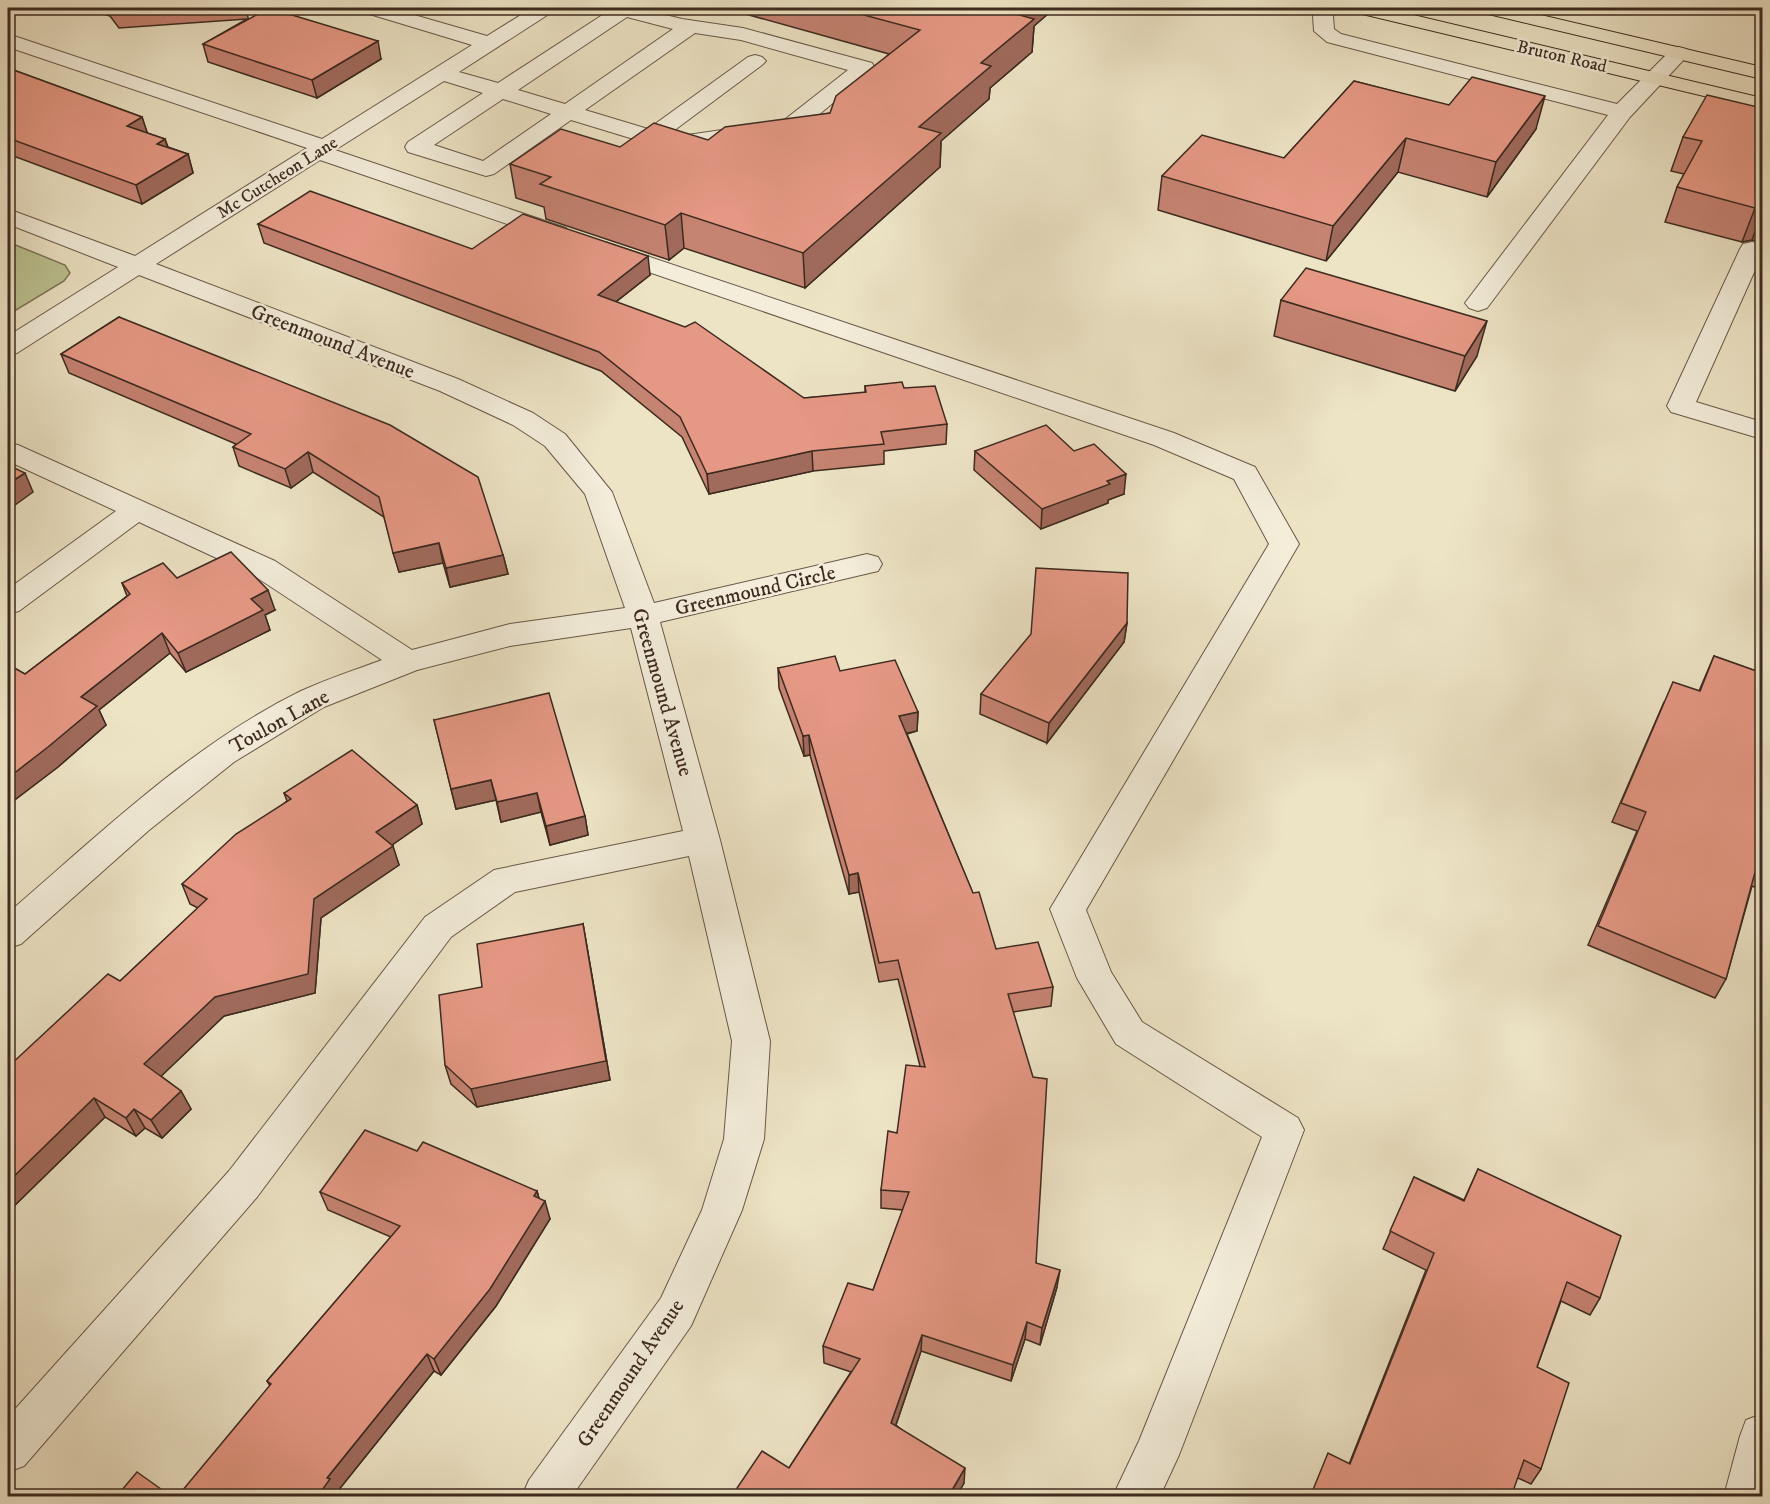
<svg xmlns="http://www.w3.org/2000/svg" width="1770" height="1504" viewBox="0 0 1770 1504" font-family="'IM FELL DW Pica',serif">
<rect width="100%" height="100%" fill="#ede4c6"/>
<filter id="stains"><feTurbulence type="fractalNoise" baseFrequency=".00333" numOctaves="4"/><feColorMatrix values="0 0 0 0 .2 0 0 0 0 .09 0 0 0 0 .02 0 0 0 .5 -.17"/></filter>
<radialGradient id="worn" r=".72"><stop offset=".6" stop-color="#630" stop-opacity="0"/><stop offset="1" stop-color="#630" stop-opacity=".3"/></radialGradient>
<polygon fill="#bcc392" stroke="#7c7658" stroke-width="1.5" points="8,242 65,265 70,273 64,281 8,315"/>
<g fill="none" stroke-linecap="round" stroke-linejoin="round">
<g stroke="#685849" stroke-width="2">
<g id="minor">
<path d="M360,8h30l97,28 45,-28h23l-3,4 -93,60 39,11 109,-71 -2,-4h32l45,11 61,9 129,35 3,5 -77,64 -8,2 -117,17 -102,-31 -77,54 -8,2 -78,-24 -3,-5 3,-5 75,-49 -39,-12 -109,69 231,78 3,5 -3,5 -9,2 -9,-2 -228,-78 -164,104 302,115 75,34 32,21 47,58 42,111 213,-49 11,3 4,7 -4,7 -218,51 60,218 50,201 -6,98 -22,71 -51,116 -119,170h-50l7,-16 132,-182 41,-88 22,-71 8,-98 -43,-185 -174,36 -64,45 -194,260 -233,269 -16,6v-55l221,-246 196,-254 69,-47 189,-39 -52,-203 -121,18 -93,24 -93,37 -90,55 -86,69 -127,113 -13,4v-35c92,-79 183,-168 293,-222 26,-12 54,-21 81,-31l-129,-85 -114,-53 -120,89 -11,3v-25l108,-78 -108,-50v-18l10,2 257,116 137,89 98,-26 115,-16 -40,-114 -40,-48 -32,-21 -73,-34 -301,-116 -122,78 -9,2v-19l110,-69 -110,-43v-15l127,47 172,-108 -299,-101v-13l314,105 150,-94 -109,-33zM627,17l46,12 -108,75 -47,-14zM695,33l46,7 107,30 -65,51 -109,16 -6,-2 94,-70 4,-4 -4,-4 -7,-2 -7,2 -100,72 -63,-19zM503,99l48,15 -68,47 -49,-16z"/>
<polygon points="1319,8 1340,8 1333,16 1334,29 1341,34 1617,104 1672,49 1679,47 1686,49 1690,53 1630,117 1487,308 1478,311 1469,308 1465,303 1608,115 1327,42 1314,31 1313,15"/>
<polygon points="605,242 1174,433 1255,467 1299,544 1086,910 1111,972 1142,1022 1298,1118 1304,1130 1179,1455 1160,1496 1113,1496 1139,1441 1262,1137 1116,1044 1077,978 1050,909 1269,544 1234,479 1154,445 596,254 593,249 596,244"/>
<polygon points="1752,242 1762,244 1762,259 1760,259 1696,402 1762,422 1762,439 1671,412 1667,406 1740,249 1743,244"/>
<polygon points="1762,1414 1762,1496 1724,1496 1740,1436 1746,1420"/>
</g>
</g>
<g stroke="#3c2a1f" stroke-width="2">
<g id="major">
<polygon points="1351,8 1384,8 1762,98 1762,110 1354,12"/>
<polygon points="1477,8 1511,8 1762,67 1762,79 1480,12"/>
</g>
</g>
<use href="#minor" fill="#f3edda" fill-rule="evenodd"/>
<use href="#major" fill="#ede4c6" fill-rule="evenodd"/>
</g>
<g fill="#c58372" stroke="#3c2a1f" stroke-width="1.5">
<polygon points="44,8 74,8 62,13"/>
<polygon points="84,8 245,8 248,17 248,19 381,59 317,98 208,62 203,44 247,19 119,28 110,16"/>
<polygon points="724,8 1049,8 1049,13 1034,26 1032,52 990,88 989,99 941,141 940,167 805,288 684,248 669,260 546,219 544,207 516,198 510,164 620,147 708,140 830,113 889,54"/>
<polygon points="1654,8 1689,8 1684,14"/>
<polygon points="8,68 142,117 147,133 165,139 168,147 188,154 193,173 142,204 8,154"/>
<polygon points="1354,81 1536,129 1487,197 1398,172 1326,261 1158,210 1162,176 1284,158"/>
<polygon points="1762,108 1762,242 1752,240 1742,242 1665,222 1677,187 1684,174 1671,171 1683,137"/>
<polygon points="258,224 472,249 650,275 616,302 804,398 865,393 865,386 904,388 947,424 946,444 884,451 884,464 813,471 709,494 682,437 601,371 264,243"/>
<polygon points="1281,300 1477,356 1455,391 1274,336"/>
<polygon points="119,317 503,555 508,574 450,587 443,563 399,572 384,517 313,472 291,488 239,466 233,447 236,444 69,373 61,354"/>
<polygon points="975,451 1074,451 1124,494 1108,500 1108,503 1041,529 974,470"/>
<polygon points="177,578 275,610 265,615 270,630 186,672 170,653 99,710 106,725 58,767 8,805 8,668 25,674 127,596 122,583"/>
<polygon points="1127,623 1124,642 1047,743 980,714 981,694"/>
<polygon points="1714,656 1762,673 1762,879 1757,888 1752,886 1726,979 1715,998 1588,945 1637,831 1612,822 1664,702 1699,691"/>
<polygon points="778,668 840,671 918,712 917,731 907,734 996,949 1053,987 1051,1006 1013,1012 1036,1263 1057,1287 1040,1345 1025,1339 1011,1381 921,1351 896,1425 964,1483 956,1497 731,1497 789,1468 851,1372 824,1363 823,1346 873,1290 903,1210 881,1208 881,1190 897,1133 920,1066 898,979 879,982 859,892 849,894 810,755 804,756 779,688"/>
<polygon points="434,720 585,816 588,835 550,845 541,812 501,822 496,800 456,809"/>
<polygon points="284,793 417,805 422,824 392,845 399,865 321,918 315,993 224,1016 161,1076 181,1091 191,1109 162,1138 145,1128 136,1136 105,1117 8,1212 8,1067 120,981 198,908 190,904 182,884 287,801"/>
<polygon points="583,924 610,1080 477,1107 451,1084 445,1065 482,987"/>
<polygon points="417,1151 537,1191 539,1198 550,1219 496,1306 441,1375 434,1371 337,1492 338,1494 267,1381 391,1237 328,1210 320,1192"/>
<polygon points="1478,1169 1600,1298 1590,1315 1561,1301 1537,1367 1541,1469 1531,1484 1518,1478 1349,1464 1426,1270 1383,1249 1414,1177 1464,1200"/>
</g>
<g fill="#a06a5c" stroke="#3c2a1f" stroke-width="1.5">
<polygon points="60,8 74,8 62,13"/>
<polygon points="1019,8 1049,8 1049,13 1034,26 1032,52 990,88 989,99 941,141 940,167 805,288 803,253 919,127 981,63 1012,13"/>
<polygon points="378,41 381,59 317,98 312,80"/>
<polygon points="1545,96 1536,129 1487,197 1496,162"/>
<polygon points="142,117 148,135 127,126"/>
<polygon points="1406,138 1398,172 1326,261 1333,226"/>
<polygon points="165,139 171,158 157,144"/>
<polygon points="188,154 193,173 142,204 136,185"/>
<polygon points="1762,206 1762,212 1752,240 1742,242 1755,208"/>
<polygon points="681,213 684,248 669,260 665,225"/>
<polygon points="648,256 650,275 600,314 598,295"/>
<polygon points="1487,321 1477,356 1455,391 1465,356"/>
<polygon points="812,451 813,471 709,494 707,474"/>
<polygon points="308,452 313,472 291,488 285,469"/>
<polygon points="25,473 33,492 8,510 8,484"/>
<polygon points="1126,474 1124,494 1108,500 1108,503 1041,529 1042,509 1107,481"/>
<polygon points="439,543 443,563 399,572 393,553"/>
<polygon points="503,555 508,574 450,587 446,568"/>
<polygon points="268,590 275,610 265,615 270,630 186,672 178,653 251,599"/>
<polygon points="1127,623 1124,642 1047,743 1049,723"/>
<polygon points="162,633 170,653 99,710 106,725 58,767 8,805 8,778 81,697"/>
<polygon points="918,712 917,731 899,735 899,716"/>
<polygon points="809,735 810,755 804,756 803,736"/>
<polygon points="491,780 496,800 456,809 451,789"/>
<polygon points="537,793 541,812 501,822 497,802"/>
<polygon points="417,805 422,824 382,852 376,832"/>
<polygon points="585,816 588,835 550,845 546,826"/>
<polygon points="393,846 399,865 321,918 315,993 224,1016 154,1083 144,1064 314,899"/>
<polygon points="858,873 859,892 849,894 849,875"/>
<polygon points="583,924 610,1080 477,1107 471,1089"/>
<polygon points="181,1091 191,1109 162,1138 151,1120"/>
<polygon points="94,1098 105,1117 8,1212 8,1182"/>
<polygon points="134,1109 145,1128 136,1136 126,1118"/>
<polygon points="537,1191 541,1207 545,1201 550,1219 496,1306 441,1375 434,1359"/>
<polygon points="1060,1270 1057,1287 1040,1345 1042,1328"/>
<polygon points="1027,1322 1025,1339 1011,1381 1013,1365"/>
<polygon points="922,1335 921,1351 891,1439 891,1423"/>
<polygon points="427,1354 434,1371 337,1492 338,1494 337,1497 317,1497 327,1478"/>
<polygon points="965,1468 964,1483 956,1497 948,1497"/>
</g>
<g fill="#e59884" stroke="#3c2a1f" stroke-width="1.5">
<polygon points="111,8 163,8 113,11"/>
<polygon points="269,8 378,41 312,80 203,44"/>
<polygon points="838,8 1019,8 1012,13 1034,19 981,63 991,66 919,127 941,133 803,253 681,213 665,225 540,184 551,177 510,164 561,129 620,147 654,123 708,140 725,127 830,113 836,96 920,30"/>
<polygon points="8,68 142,117 127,126 165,139 157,144 188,154 136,185 8,138"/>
<polygon points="1472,77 1545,96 1496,162 1406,138 1333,226 1162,176 1202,135 1284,158 1354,81 1449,105"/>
<polygon points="1707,95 1762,108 1762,206 1755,208 1677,187 1702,141 1683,137"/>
<polygon points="310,191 472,249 523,214 648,256 598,295 685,327 695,322 804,398 866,392 865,386 902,382 904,388 935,386 947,424 881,432 884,444 812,451 707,474 680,417 599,352 258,224"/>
<polygon points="1306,268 1487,321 1465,356 1281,300"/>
<polygon points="119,317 390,425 478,477 503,555 446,568 439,543 393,553 379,497 308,452 285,469 233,447 251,434 61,354"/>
<polygon points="1046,425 1074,451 1094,444 1126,474 1107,481 1110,484 1042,509 975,451"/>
<polygon points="8,465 25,473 8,484"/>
<polygon points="231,552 268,590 251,599 263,610 178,653 162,633 81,697 97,706 48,747 8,778 8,668 11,666 25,674 130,594 122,583 163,563 177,578"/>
<polygon points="1036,568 1128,573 1127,623 1049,723 981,694 1031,634"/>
<polygon points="835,656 840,671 895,660 918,712 899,716 973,893 979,892 996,949 1038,942 1053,987 1008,994 1033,1077 1047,1079 1036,1263 1060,1270 1042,1328 1027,1322 1013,1365 922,1335 891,1423 965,1468 948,1497 731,1497 762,1451 789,1468 860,1359 823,1346 848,1283 873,1290 909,1192 881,1190 888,1131 897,1133 906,1065 925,1067 898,960 879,963 858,873 849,875 809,735 803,736 778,668"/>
<polygon points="1714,656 1762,673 1762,867 1757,865 1726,979 1598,926 1646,812 1621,803 1673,682 1700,691"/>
<polygon points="549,693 585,816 546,826 537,793 497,802 491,780 451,789 434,720"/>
<polygon points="352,750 417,805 376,832 393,846 314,899 308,974 215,997 144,1064 181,1091 151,1120 134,1109 126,1118 94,1098 8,1182 8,1067 108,974 120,981 207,899 182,884 236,834 291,799 284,793"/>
<polygon points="583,924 606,1061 471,1089 445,1065 439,995 482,987 477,944"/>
<polygon points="365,1130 417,1151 423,1142 537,1191 534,1196 545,1201 490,1289 434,1359 427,1354 327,1478 330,1479 317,1497 177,1497 271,1384 267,1381 400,1226 320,1192"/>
<polygon points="1478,1169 1621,1236 1600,1298 1567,1282 1537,1367 1569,1383 1541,1469 1524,1460 1511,1497 1310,1497 1328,1453 1350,1464 1434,1253 1390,1231 1414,1177 1464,1201"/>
<polygon points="137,1472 172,1497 116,1497"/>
</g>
<g text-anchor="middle" stroke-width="5" stroke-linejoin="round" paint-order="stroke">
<g font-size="18" fill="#3c2a1f" stroke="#f3edda">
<text transform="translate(1562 56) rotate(13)" y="6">Bruton Road</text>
<text transform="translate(277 177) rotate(-32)" y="6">Mc Cutcheon Lane</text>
</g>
<g font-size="21" fill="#3c2a1f" stroke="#f3edda">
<text transform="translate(333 341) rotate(21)" y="7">Greenmound Avenue</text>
<text transform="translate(755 590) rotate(-13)" y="7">Greenmound Circle</text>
<text transform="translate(663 692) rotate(74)" y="7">Greenmound Avenue</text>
<text transform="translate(279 721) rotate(-29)" y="7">Toulon Lane</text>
<text transform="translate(630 1373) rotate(-56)" y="7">Greenmound Avenue</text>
</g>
</g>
<rect width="1770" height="1504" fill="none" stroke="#ede4c6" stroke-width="30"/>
<rect x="9" y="9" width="1752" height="1486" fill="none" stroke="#3c2a1f" stroke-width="3"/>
<rect x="15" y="15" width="1740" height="1474" fill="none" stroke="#3c2a1f" stroke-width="1.5"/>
<rect width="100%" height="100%" filter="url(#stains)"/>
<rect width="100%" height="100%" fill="url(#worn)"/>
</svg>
